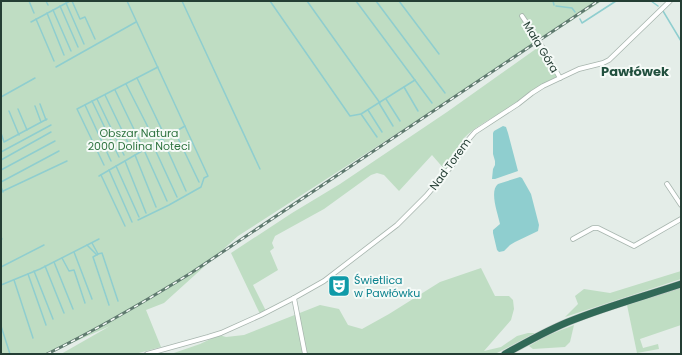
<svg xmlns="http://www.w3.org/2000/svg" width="682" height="355" viewBox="0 0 682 355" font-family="Poppins,sans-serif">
<rect width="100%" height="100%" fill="#e4ede8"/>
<g fill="#bfddc3">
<polygon points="1,1 602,1 238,236 164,303 146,310 161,347 135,354 61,354 110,326 47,354 1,354"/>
<path d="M540,46l17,31c-17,7 -29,18 -44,28 -17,12 -35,19 -49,33 -2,3 -2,5 -4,9 -3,8 -9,16 -15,23l-13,-15 -33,36 -15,-16 -7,-2 -6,2 -47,34 -49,27 -3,7 2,5 -4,3 8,19 -25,15 13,26 -6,3 -29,-61 61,-40 48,-29 107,-72z"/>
<polygon points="481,268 495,296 509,296 513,300 514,309 511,320 484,351 501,347 517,336 528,333 535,333 495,354 171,354 200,344 219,335 226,337 244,335 320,305 339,309 348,325 362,329 389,314 440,282"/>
<polygon points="681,271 681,279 565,317 578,304 575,296 584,289 610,293"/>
<polygon points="681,288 681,325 640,339 643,348 658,344 659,349 637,353 627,305"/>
<polygon points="574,325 570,342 565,347 533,349 529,346 546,336"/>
</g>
<g fill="#8fcecf">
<polygon points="503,126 506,127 508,133 518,171 495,179 492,179 493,169 495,165 495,161 493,154 493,133 494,131"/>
<path d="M520,177l2,1 9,16 8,31 -1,6 -23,11 -5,3 -6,6 -5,1 -2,-2 -4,-17v-3l7,-6c-2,-10 -11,-33 -2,-40z"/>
</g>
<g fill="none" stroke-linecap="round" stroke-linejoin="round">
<g stroke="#8fcecf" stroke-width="1.5">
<polyline points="29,1 34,13"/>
<polyline points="46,1 48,5"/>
<polyline points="72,1 80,19 85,17 95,39"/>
<polyline points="127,1 208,176 204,178 201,187 169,205 138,220"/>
<polyline points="182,1 260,169"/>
<polyline points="270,1 350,116 361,114 415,80"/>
<polyline points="307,1 380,103"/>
<polyline points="356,1 432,103"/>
<polyline points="376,1 445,93"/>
<polyline points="399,1 439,54"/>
<polyline points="553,1 554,5"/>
<polyline points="651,1 658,6"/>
<polyline points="66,3 84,44"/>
<polyline points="60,6 78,47"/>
<polyline points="556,6 572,8 575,12"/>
<polyline points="53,10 71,51"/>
<polyline points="663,11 681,41"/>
<polyline points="47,13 64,55"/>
<polyline points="36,19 54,61"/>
<polyline points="580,19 582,23 616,1"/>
<polyline points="31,22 70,1"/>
<polyline points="56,67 136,22"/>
<polyline points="137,78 163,132"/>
<polyline points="126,84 154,139"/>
<polyline points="404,87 418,111"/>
<polyline points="115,90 142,146"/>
<polyline points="105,95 132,151"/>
<polyline points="1,97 35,78"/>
<polyline points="97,99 124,155"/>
<polyline points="386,99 400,121"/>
<polyline points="92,101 119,157"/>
<polyline points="379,103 393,126"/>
<polyline points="40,104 46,120"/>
<polyline points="85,105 111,161"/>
<polyline points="35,106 41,122"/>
<polyline points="18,109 27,130"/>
<polyline points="368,110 382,132"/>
<polyline points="9,111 19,135"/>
<polyline points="361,114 377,137"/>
<polyline points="175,132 199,182"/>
<polyline points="1,133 4,142 47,119"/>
<polyline points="163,140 186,191"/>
<polyline points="153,145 177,197"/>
<polyline points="144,150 167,201"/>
<polyline points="1,152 51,125"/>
<polyline points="135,155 156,207"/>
<polyline points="1,160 51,132"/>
<polyline points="125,161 146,213"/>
<polyline points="104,165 77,109 158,67"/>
<polyline points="116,166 139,217"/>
<polyline points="1,170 55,141"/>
<polyline points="109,170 132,222"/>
<polyline points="101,175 125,226"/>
<polyline points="99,176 185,126"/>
<polyline points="1,182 59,151"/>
<polyline points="1,187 3,192"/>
<polyline points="1,192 67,161"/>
<polyline points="1,237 2,239"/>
<polyline points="92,243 98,254 102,253 118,301"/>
<polyline points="87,245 97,255"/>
<polyline points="74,252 92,299"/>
<polyline points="98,254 93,257 109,305"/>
<polyline points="62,258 69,271 74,270 85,303"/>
<polyline points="54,262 73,309"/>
<polyline points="45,266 64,313"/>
<polyline points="1,267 44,245"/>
<polyline points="34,271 53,319"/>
<polyline points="28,274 46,325"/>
<polyline points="14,280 33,338"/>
<polyline points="1,285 40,269 99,239"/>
<polyline points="1,326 10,354"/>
</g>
<g stroke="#a7b5ae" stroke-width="5.5">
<g id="street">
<polyline points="522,16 540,43 560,78"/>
<polyline points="667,184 681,205"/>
<polyline points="573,239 593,228 598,228 634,246 681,219"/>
<polyline points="294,298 305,354"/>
<polyline points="147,354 208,337 221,333 261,315 294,298 324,281 397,225 426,196 455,162 468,140 475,132 518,104 532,93 543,86 579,69 603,63 609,60 670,1"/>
</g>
</g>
<g stroke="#c2c9c6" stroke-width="8">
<path id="highway" d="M505,354c22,-12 44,-25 68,-34 35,-14 72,-24 108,-36"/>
</g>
<use href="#street" stroke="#fff" stroke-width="4"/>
<use href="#highway" stroke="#316957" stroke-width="7"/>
<g stroke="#5f7a6f" stroke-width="3">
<path id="rail" d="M47,354c49,-24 97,-52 144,-81l407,-272"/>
</g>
<use href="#rail" stroke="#f5faf7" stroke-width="1.5" stroke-dasharray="4.5" stroke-linecap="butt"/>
</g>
<defs>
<g id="theatre-square" transform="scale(1.15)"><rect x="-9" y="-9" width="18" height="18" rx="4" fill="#0f9aa8" stroke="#f5faf7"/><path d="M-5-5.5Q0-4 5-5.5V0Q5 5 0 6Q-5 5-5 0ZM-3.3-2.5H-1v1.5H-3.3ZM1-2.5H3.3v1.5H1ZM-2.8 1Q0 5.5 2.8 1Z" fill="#fff"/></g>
</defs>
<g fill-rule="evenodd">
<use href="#theatre-square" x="339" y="286"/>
</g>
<g text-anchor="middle" stroke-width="4" stroke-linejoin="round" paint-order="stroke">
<g font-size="11" fill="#243e34" stroke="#f5faf7">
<text transform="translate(541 47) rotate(59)" y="4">Mała Góra</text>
<text transform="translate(450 164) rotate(-54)" y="4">Nad Torem</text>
</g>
<g font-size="11" fill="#307441" stroke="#f5faf7">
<text x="139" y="137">Obszar Natura<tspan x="139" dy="13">2000 Dolina Noteci</tspan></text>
</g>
<g font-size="11" fill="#0d838f" stroke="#f5faf7" text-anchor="start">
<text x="354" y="284">Świetlica<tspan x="354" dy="13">w Pawłówku</tspan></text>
</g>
<g font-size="13" font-weight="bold" fill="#21503e" stroke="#f5faf7">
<text x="635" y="76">Pawłówek</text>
</g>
</g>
<rect width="682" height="355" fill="none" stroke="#243e34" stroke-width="4"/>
</svg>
